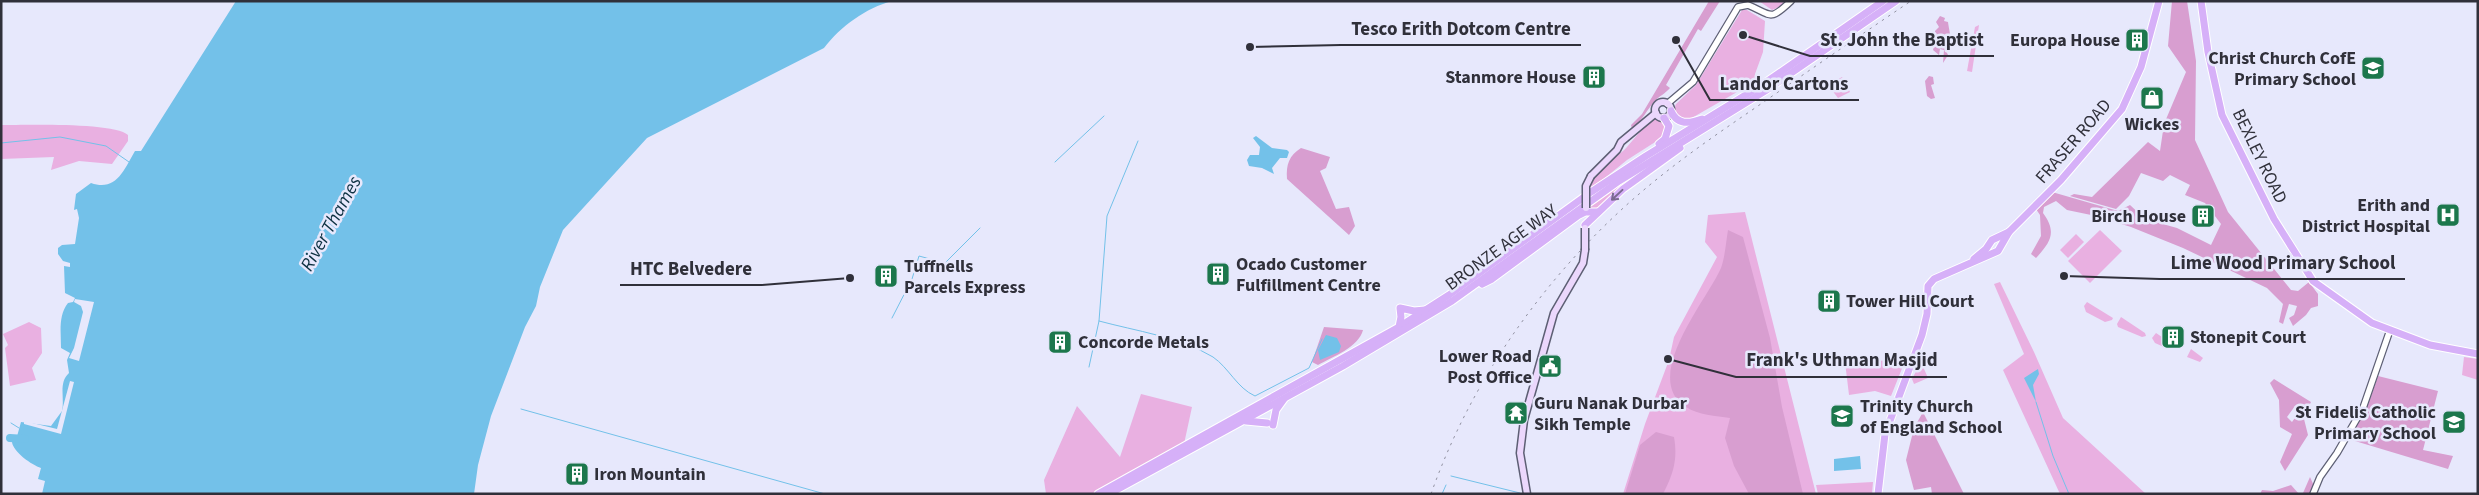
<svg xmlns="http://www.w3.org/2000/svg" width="2479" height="495" viewBox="0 0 2479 495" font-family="'Source Sans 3',sans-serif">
<rect width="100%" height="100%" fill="#e7e8fc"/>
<g fill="#e9b0e1">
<polygon points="1759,1 1785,1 1780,7 1772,10"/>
<polygon points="1742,10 1747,10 1765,21 1763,52 1755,74 1758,80 1690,119 1679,118 1674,109 1676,104 1696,85"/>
<polygon points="1979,25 1972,72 1967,71 1975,27"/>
<polygon points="1842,77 1850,92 1838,98 1828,85"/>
<path d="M1658,118l5,2 2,5 -2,12 -36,23 -37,30c-3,-19 27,-31 37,-43 9,-10 18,-24 31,-29z"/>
<path d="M1,125c22,0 114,-3 127,10v6l-16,23 -33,-3 -28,9 3,-13 -53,2z"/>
<polygon points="1663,156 1632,177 1599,208 1590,209 1590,204"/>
<polygon points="1745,212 1816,494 1623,494 1645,424 1669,360 1674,337 1717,257 1705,242 1708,215"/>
<polygon points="2100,230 2122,251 2090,283 2068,261"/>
<polygon points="2076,234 2084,242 2068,258 2060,250"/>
<polygon points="2000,282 2034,352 2063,418 2146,494 2060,494 2003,370 2024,354 1994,284"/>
<polygon points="2087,302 2113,318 2112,320 2105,322 2086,312 2084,306"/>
<polygon points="2121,317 2145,333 2146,336 2142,337 2118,327 2117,324"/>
<polygon points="29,322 41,328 42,353 32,368 36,380 10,386 5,348 8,345 3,334"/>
<polygon points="2156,333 2168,341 2164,347 2155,343 2152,338"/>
<polygon points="2191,349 2203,358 2200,362 2187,357"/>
<polygon points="2464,357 2478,359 2478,380 2462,375"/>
<polygon points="1901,360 1903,366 1891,396 1875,391 1849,395 1845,362"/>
<polygon points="1921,362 1928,378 1914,384 1912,379"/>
<polygon points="1141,394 1192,407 1184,444 1093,494 1046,494 1044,480 1077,406 1120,457"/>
<polygon points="1873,482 1872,494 1818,494 1816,485"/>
</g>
<g fill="#d89ed0">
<path d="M1709,1h11l-19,30 -3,-2 -32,56 4,3c-5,6 -11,8 -15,13 -9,10 -11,17 -23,28l-1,-4 11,-11z"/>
<path d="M2172,1h15l9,60 -1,79 33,72 63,78 7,1 11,-9 9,12v12l-7,2 -5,7 -13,11 -4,-8 5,-3 3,-9 -8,-2 -6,20 -4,-2 4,-18 -16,-16 -84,-40 -52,-21 -35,-11 -29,-6 -11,-9 -12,6 -1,6c14,19 8,29 -7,45l-5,-4 10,-18 -1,-21 -4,-6 16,-17 66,19 12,-6 15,14 32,9 34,17 10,-21 -16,-21 -20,-8 5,-10 -20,-10 -7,6 -22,-8 -12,23 -13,13 -46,-13 4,-2 18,3 56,-55 12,9 4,-27 22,-52 -18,-26z"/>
<path d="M1940,16l5,2 -1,3 4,1c1,9 6,23 -2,29l2,4 -5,8 1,-13 -4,-1 -1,6 -6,-5 2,-7 8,-3 -1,-2 -4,3 -3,-1v-9l4,-4 -3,-5z"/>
<polygon points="1929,76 1933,77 1934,84 1931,85 1935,98 1931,99 1927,96 1925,81"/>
<path d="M1301,148l29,9 -4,11 -6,3 16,38 13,-2 6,19 -6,9 -62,-56c-1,-15 2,-23 14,-31z"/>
<path d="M1728,230l15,7 27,101 12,69 21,87h-54l-15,-28 -9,-28 5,-20c-14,-2 -32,-3 -44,-11 -46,-29 21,-107 35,-139 4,-11 5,-26 7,-38z"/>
<path d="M1324,327l39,3c-4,17 -31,27 -45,35l-6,-3z"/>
<polygon points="2378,376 2438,391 2423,450 2453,456 2448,469 2345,438 2366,410"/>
<polygon points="2274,379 2311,402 2306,412 2295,406 2287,417 2292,422 2297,415 2304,419 2308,435 2285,471 2280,462 2292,434 2280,427 2279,400 2270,383"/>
<polygon points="1923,412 1964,494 1932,494 1931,487 1914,490 1906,460 1914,428"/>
<path d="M1656,432l18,5c4,23 -1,37 -11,57h-38l15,-49z"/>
<polygon points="2310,477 2314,486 2311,494 2260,494 2262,490 2273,491 2291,485 2299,494 2303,493"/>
</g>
<g fill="#73c1e9">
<path d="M236,1h656c-26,7 -51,25 -68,47l-177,90 -84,92 -23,57 -4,19 -11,21 -34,89 -13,49 -4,29h-432l3,-13 -7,-2 3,-11c-9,-3 -28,-16 -29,-26l4,-2 5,-18 30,4 11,-15c3,-13 -4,-28 7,-38l-2,-13 3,-7 -9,-5c0,-16 -3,-32 7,-45l5,-1 2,-4 -10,-5 -1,-27 6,1v-4l-7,-2 -5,-7v-6l4,-3 13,-1 4,-26 -2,-9 -3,1 2,-16 15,-11c25,9 33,-13 44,-32h6z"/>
<polygon points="1256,136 1272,148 1287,150 1289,152 1287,158 1280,158 1272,168 1274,174 1262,168 1249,166 1247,160 1250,155 1259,155 1260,147 1253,138"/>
<polygon points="1326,335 1337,338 1341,346 1339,352 1320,360 1318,350"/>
<polygon points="2038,369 2039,374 2033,385 2036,402 2024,378"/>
<polygon points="1860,456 1861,469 1834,471 1834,459"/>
</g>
<g fill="#e7e8fc">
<polygon points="75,299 94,302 79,361 69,358 74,348 83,312 81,306 74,302"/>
<polygon points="70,381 74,382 61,434 24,424 24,421 57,429"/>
</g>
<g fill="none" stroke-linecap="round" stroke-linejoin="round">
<g stroke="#73c1e9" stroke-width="1">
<polyline points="1,143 60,137 106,146 129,162"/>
<polyline points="1055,162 1104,116"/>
<polyline points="892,318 912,279 919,256 945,263 980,228"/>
<path d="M1099,321c37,10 81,16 114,36 16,11 24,31 42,39l54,-28 13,-29"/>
<polyline points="1089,367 1099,321 1107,216 1138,141"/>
<polyline points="2036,402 2053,456 2069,494"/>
<polyline points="521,409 825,494"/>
<polyline points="11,423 19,428"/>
<polyline points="1451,476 1520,493"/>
<polyline points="1442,494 1446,485"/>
</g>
<polyline stroke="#73c1e9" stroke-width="8" points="10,438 25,439"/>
<g stroke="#5d5f74" stroke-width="8">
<g id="tertiary">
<path d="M1667,104l26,-22 45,-75 10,-2c24,10 21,17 43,-4"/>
<polyline points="2313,494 2320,477 2337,453 2363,408 2390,330"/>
</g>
</g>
<g stroke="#5d5f74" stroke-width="9">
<g id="secondary">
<circle cx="1663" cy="110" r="8"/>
<polyline points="1591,176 1617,150 1621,142 1656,113"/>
<polyline points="1527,494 1520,453 1524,420 1554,313 1583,263 1585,250"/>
</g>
</g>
<g stroke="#fff" stroke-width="9">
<g id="primary">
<polyline points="2201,1 2208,52 2222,115 2274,219 2313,281 2372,323 2430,345 2478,354"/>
<path d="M1671,111c6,14 18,13 31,8"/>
<polyline points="1659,144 1665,139 1669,126 1664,118"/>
<polyline points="1585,225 1623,189 1680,148"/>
<polyline points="1974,259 1986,249 1992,240 2009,232 2061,180 2122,109 2141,67 2159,1"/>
<polyline points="1482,284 1492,279 1579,215 1585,212 1598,212"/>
<polyline points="1399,327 1401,317 1400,308 1414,311 1425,310"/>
<polyline points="1246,421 1267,423"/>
<polyline points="1273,425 1276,410 1284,399"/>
<polyline points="1098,494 1399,327 1449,295 1591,192 1646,156 1762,85 1883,1"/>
<polyline points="1109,494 1343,366 1452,301 1619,181 1765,91 1896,1"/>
<polyline points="1878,494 1885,434 1922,335 1927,314 1928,286 1934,279 1998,251 2009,232"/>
</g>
</g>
<use href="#tertiary" stroke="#fff" stroke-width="5.5"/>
<use href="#secondary" stroke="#ebd7fc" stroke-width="6"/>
<use href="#primary" stroke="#d6b0f8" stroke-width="7"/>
<path stroke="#9292a2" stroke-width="1" stroke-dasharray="2.5 5" stroke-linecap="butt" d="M1431,494c38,-108 106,-206 189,-283 42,-39 88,-71 135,-103 52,-36 104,-72 156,-107"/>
<g stroke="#5d5f74" stroke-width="9" stroke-linecap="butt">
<g id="secondary-bridge">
<polyline points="1586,208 1586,186 1591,176"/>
<polyline points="1585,250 1585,228"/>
</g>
</g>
<use href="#secondary-bridge" stroke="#ebd7fc" stroke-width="6"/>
</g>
<defs><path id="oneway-shaft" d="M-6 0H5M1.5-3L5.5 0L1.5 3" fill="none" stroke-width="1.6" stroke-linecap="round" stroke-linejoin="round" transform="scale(1.25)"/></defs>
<use stroke="#7b6a90" href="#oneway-shaft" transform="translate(1617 195) rotate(137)"/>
<defs>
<g id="building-square" transform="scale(1.25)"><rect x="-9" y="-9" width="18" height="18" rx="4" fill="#1c774c" stroke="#e7e8fc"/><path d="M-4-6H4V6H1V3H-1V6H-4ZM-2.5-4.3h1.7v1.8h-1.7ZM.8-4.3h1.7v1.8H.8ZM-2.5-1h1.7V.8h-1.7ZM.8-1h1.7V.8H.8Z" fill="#fff"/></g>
<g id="school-square" transform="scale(1.25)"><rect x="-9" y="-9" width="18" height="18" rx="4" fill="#1c774c" stroke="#e7e8fc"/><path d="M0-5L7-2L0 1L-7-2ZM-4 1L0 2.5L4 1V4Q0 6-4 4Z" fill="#fff"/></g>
<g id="shop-square" transform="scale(1.25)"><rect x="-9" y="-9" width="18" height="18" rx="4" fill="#1c774c" stroke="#e7e8fc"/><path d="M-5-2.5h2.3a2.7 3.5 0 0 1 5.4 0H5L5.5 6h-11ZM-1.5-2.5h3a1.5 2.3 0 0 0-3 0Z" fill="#fff"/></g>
<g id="hospital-square" transform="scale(1.25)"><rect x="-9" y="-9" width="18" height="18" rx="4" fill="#1c774c" stroke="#e7e8fc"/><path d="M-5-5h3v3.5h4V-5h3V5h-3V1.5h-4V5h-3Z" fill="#fff"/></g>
<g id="civic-square" transform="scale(1.25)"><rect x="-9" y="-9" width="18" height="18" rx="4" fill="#1c774c" stroke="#e7e8fc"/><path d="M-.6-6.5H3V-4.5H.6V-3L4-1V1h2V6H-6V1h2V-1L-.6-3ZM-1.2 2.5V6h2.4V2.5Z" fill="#fff"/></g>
<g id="temple-square" transform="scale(1.25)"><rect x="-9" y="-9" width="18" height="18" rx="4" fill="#1c774c" stroke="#e7e8fc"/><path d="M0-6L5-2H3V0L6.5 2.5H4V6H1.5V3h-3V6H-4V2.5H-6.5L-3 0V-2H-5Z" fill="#fff"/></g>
</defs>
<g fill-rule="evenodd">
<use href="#building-square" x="2137" y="40"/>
<use href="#school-square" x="2373" y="68"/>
<use href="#building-square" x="1594" y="77"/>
<use href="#shop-square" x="2152" y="98"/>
<use href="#hospital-square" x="2448" y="215"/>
<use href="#building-square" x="2203" y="216"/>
<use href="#building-square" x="1218" y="274"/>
<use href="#building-square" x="886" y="276"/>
<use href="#building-square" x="1829" y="301"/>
<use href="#building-square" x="2173" y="337"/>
<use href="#building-square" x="1060" y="342"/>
<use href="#civic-square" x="1550" y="366"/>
<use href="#temple-square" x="1516" y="413"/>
<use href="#school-square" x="1842" y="416"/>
<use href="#school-square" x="2454" y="422"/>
<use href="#building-square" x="577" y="474"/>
</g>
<g text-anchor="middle" stroke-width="5" stroke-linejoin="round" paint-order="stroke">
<g font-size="18" font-weight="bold" fill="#30303a" stroke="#e7e8fc" text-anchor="start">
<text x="2120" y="46" text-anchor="end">Europa House</text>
<text x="2356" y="64" text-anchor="end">Christ Church CofE<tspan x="2356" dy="21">Primary School</tspan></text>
<text x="1576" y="83" text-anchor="end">Stanmore House</text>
<text x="2152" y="130" text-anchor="middle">Wickes</text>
<text x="2430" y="211" text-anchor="end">Erith and<tspan x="2430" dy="21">District Hospital</tspan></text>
<text x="2186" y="222" text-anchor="end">Birch House</text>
<text x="1236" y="270">Ocado Customer<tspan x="1236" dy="21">Fulfillment Centre</tspan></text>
<text x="904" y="272">Tuffnells<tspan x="904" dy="21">Parcels Express</tspan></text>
<text x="1846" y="307">Tower Hill Court</text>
<text x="2190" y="343">Stonepit Court</text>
<text x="1078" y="348">Concorde Metals</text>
<text x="1532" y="362" text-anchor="end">Lower Road<tspan x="1532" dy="21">Post Office</tspan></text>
<text x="1534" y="409">Guru Nanak Durbar<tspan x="1534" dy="21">Sikh Temple</tspan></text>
<text x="1860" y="412">Trinity Church<tspan x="1860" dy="21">of England School</tspan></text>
<text x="2436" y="418" text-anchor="end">St Fidelis Catholic<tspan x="2436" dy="21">Primary School</tspan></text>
<text x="594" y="480">Iron Mountain</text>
</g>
<g font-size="18" fill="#30303a" stroke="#e7e8fc">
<text transform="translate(2073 141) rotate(-49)" y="6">FRASER ROAD</text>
<text transform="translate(2260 156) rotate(64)" y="6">BEXLEY ROAD</text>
<text transform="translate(1501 247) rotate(-36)" y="6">BRONZE AGE WAY</text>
</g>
<g font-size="19" font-style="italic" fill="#0c3041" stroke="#e7e8fc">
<text transform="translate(330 223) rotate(-61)" y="7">River Thames</text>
</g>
</g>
<path fill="none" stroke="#30303a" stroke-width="2" d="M1250 47L1341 45H1581M1743 35L1810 56H1994M1676 40L1710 100H1859M2064 276L2160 279H2405M850 278L762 285H620M1668 359L1736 377H1947"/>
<g fill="#30303a" stroke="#e7e8fc" stroke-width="2">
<circle cx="1250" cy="47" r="5"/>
<circle cx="1743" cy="35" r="5"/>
<circle cx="1676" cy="40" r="5"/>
<circle cx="2064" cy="276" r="5"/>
<circle cx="850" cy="278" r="5"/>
<circle cx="1668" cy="359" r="5"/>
</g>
<g font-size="19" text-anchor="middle" font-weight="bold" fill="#30303a" stroke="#e7e8fc" stroke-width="5" stroke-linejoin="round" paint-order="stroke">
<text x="1461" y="35">Tesco Erith Dotcom Centre</text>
<text x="1902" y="46">St. John the Baptist</text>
<text x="1784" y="90">Landor Cartons</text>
<text x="2283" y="269">Lime Wood Primary School</text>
<text x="691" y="275">HTC Belvedere</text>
<text x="1842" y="366">Frank's Uthman Masjid</text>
</g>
<rect width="2479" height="495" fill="none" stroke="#30303a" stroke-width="5"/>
</svg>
